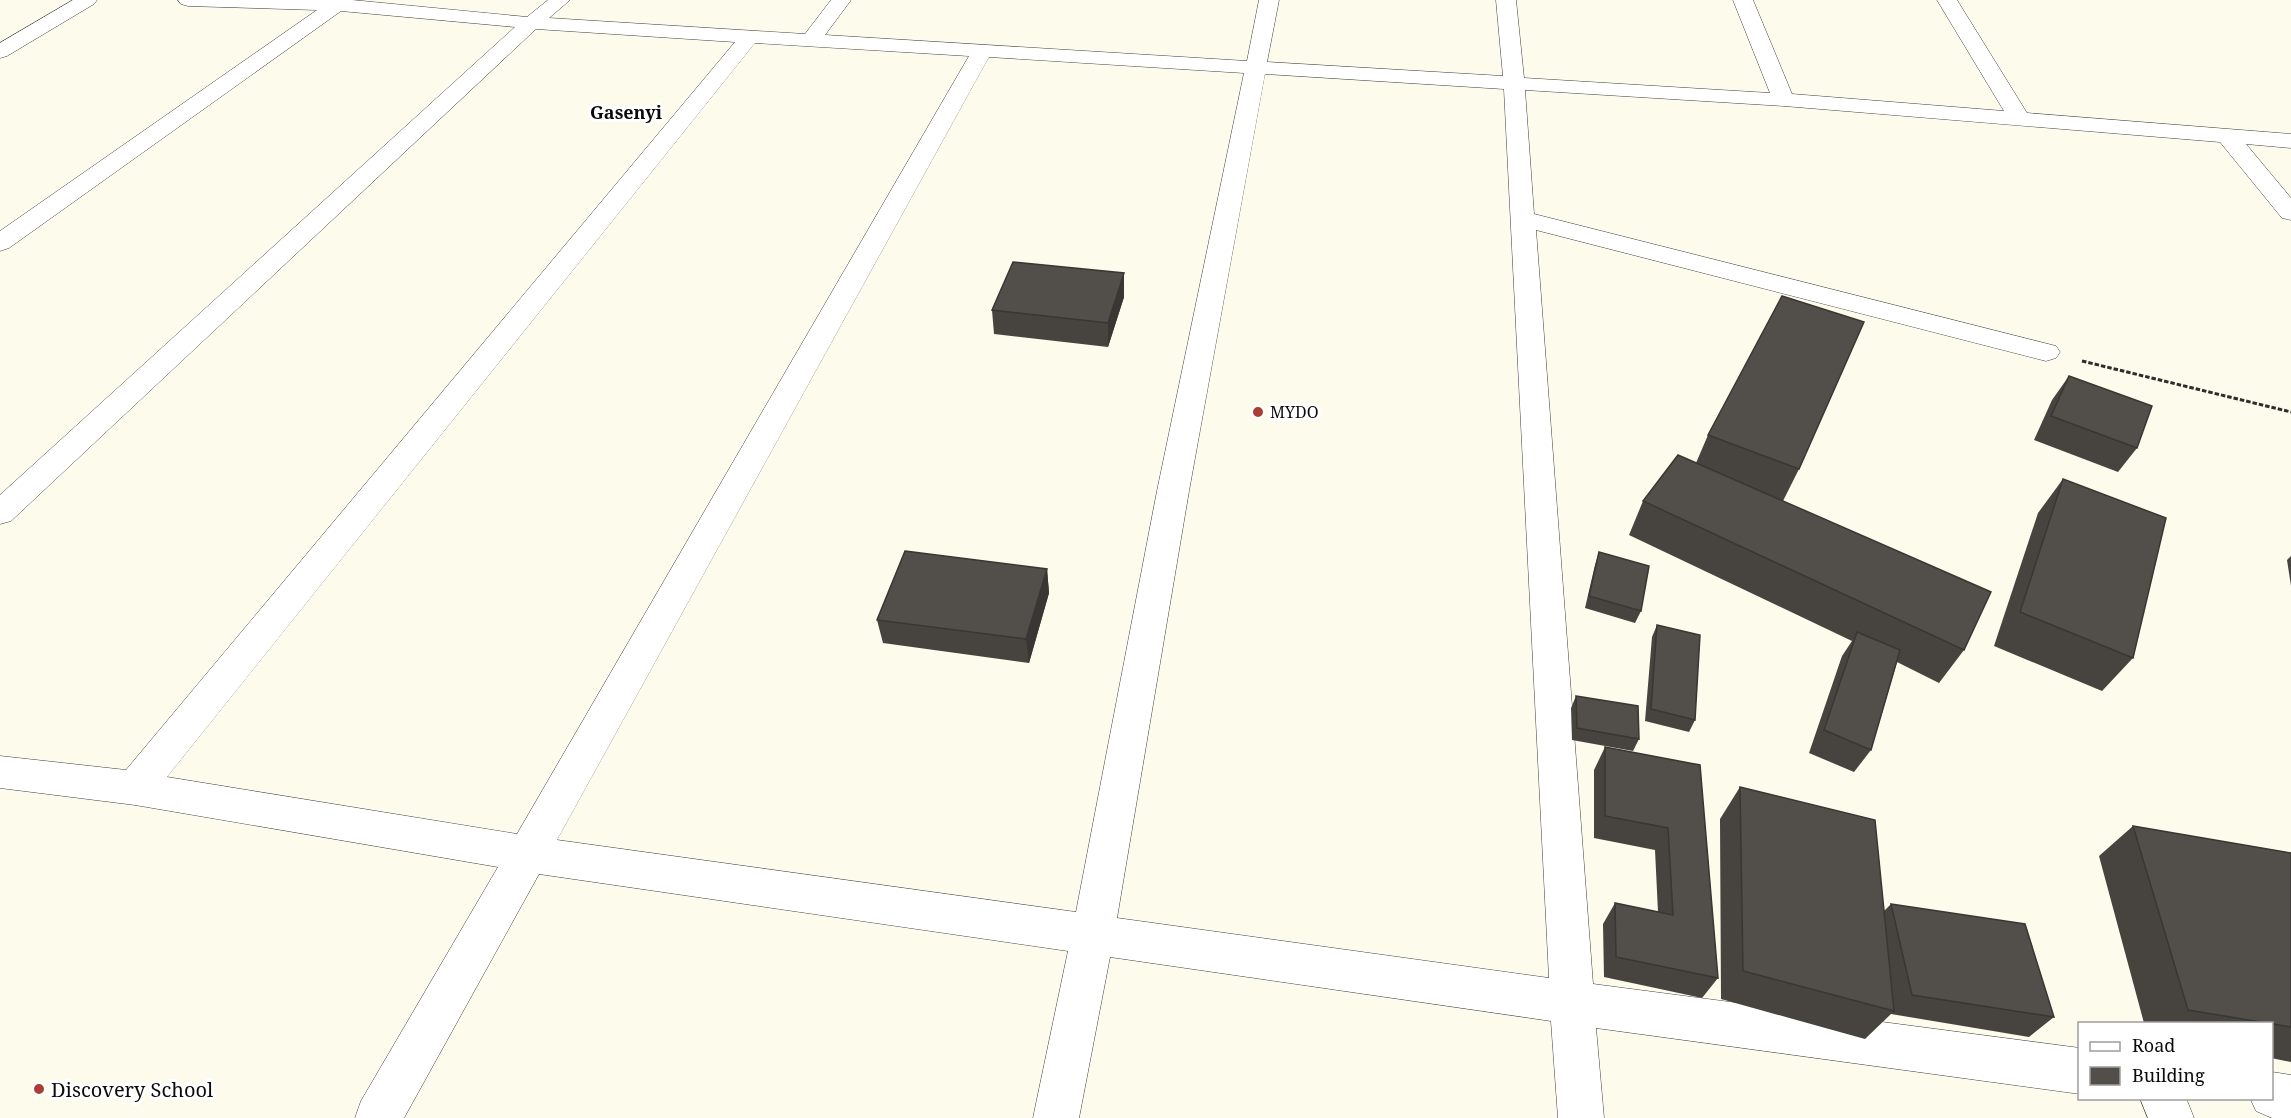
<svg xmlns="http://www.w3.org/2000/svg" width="2291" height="1118" font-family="'Noto Serif',serif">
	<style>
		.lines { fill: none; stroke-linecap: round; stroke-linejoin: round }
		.minor-casing { stroke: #3e3e3e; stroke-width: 1 }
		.path { stroke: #2d2d2d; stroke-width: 3; stroke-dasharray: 4.5 2; stroke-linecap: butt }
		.minor { fill: #fff; fill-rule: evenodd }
		.wall { fill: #47433f }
		.shaded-wall { fill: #393733 }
		.building { fill: #524e49; stroke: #393733; stroke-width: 1.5 }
		.poi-dot { fill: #aa3d35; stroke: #fff; stroke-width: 2 }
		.labels { text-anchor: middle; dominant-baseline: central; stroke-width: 6; stroke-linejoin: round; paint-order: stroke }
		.poi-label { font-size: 16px; fill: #0b0b0b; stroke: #fff; text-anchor: start }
		.far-district-label { font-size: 18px; font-weight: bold; fill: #0b0b0b; stroke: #fff }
		.near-poi-label { font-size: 20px; fill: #0b0b0b; stroke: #fff; text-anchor: start }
	</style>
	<rect width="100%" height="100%" fill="#fdfbec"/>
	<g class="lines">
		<g class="minor-casing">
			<path id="minor" d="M73 0H97L94 4 7 56 0 58V43Z
				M178 0H352L527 17 548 0H570L549 18 805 34 831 0H851L825 35 1247 61 1259 0H1279L1267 62 1503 76 1496 0H1516L1524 78 1770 93 1733 0H1753L1792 94 2004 111 1937 0H1957L2027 113 2291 134V148L2246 144 2291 198V220L2282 218 2220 142 1784 106 1525 90 1534 214 2056 346 2060 352 2056 358 2046 361 1536 230 1593 984 2080 1048V1094L1596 1028 1604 1118H1558L1551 1021 1110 957 1079 1118H1033L1068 951 539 874 404 1118H355L361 1101 498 867 135 805 0 788V756L126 770 735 42 536 29 11 521 0 524V495L515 27 341 11 9 248 0 251V231L317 10 188 6 181 4ZM755 43 969 56 517 834 167 777ZM989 57 1244 73 1157 491 1076 912 557 840ZM1265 74 1504 89 1549 978 1117 918 1189 491Z
				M2272 1072 2291 1075V1118H2272L2256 1111 2250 1098H2272Z
				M2140 1098H2186L2194 1118H2148Z"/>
		</g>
		<path class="path" d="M2082 361 2291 412"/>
		<use href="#minor" class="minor"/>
	</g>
	<path class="wall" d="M1124 297 1108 347 994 334 992 310Z
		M2069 376 2137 448 2118 472 2034 440 2052 400Z
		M1708 435 1799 469 1783 501 1964 650 1939 683 1897 662 1871 750 1854 772 1809 753 1842 656 1852 641 1629 535 1643 501 1696 463Z
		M2063 479 2133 658 2102 691 1994 646 2038 513Z
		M1599 552 1641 611 1635 623 1585 608 1595 565Z
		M2291 556V586L2287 560Z
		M1047 569 1049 593 1029 663 883 643 877 620Z
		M1657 625 1695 720 1689 732 1645 721 1652 637Z
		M1576 696 1639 739 1633 751 1572 740 1571 708Z
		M1605 747 1700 765 1718 978 1702 998 1604 977 1603 924 1615 903 1658 912 1655 850 1594 838V770Z
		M1740 787 1884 911 1891 904 2054 1017 2029 1037 1891 1014 1865 1039 1721 999 1720 819Z
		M2133 826 2291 853V1062L2271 1058V1023H2144L2099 856Z"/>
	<path class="shaded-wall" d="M1124 273V297L1108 347V323Z
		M1047 569 1049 593 1029 663 1026 639Z"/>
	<path class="building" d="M1013 262 1124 273 1108 323 992 310Z
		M1782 296 1864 322 1799 469 1708 435Z
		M2069 376 2152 406 2137 448 2051 416Z
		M1678 455 1991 592 1964 650 1643 501Z
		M2063 479 2166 518 2133 658 2020 612Z
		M905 551 1047 569 1026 639 877 620Z
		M1599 552 1649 566 1641 611 1589 596Z
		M1657 625 1700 635 1695 720 1651 709Z
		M1857 632 1900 650 1871 750 1824 730Z
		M1576 696 1638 706 1639 739 1577 728Z
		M1605 747 1700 765 1718 978 1616 957 1615 903 1673 915 1668 828 1605 816Z
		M1740 787 1875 820 1894 1011 1743 971Z
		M2133 826 2291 853V1027L2188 1010Z
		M1891 904 2025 924 2054 1017 1912 995Z"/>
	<g class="poi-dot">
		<circle cx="1258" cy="412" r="6"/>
		<circle cx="39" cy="1089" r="6"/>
	</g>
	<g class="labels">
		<g class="poi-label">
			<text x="1270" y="412">MYDO</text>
		</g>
		<g class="far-district-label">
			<text x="626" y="112">Gasenyi</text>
		</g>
		<g class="near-poi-label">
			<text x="51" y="1089">Discovery School</text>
		</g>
	</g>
	<rect x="2078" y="1022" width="195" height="78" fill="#ffffff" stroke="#9d9d9d" stroke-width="1.5"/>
	<rect x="2090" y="1042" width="30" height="9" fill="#ffffff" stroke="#9d9d9d" stroke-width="1.5"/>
	<text x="2132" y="1052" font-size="18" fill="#0b0b0b">Road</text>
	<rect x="2090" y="1067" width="30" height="18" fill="#524e49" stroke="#9d9d9d" stroke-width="1.5"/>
	<text x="2132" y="1082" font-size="18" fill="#0b0b0b">Building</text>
</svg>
